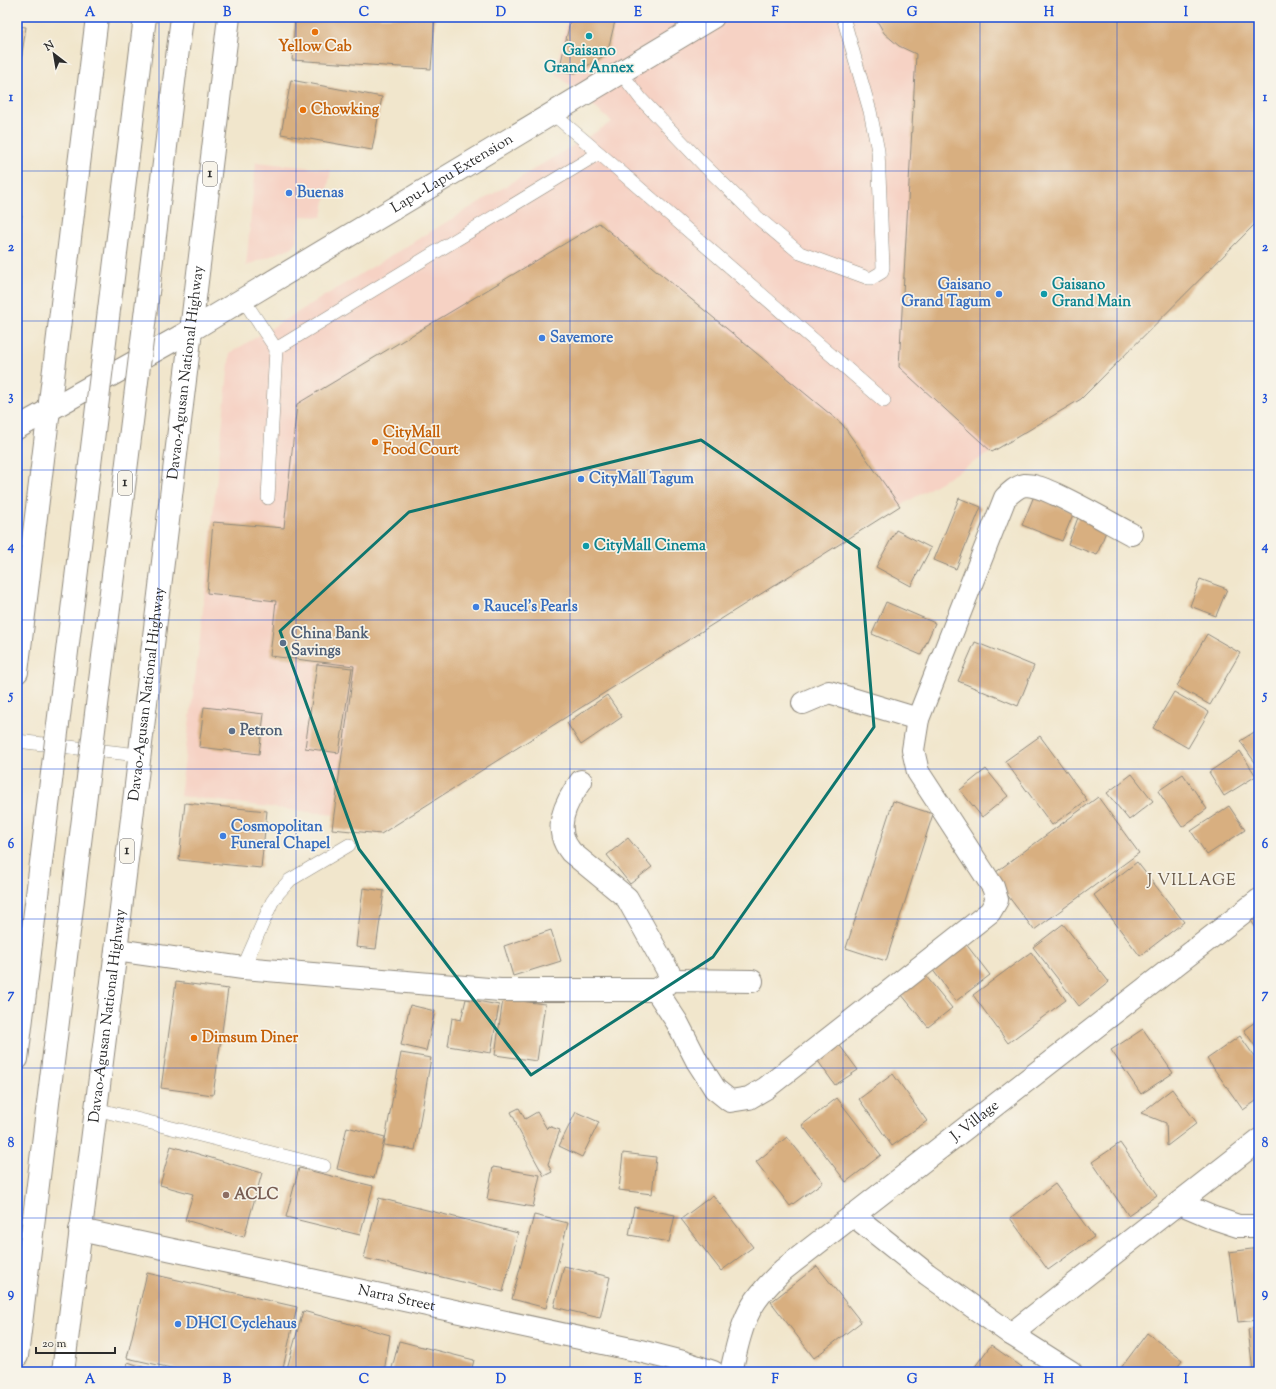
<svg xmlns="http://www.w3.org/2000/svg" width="1276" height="1389" font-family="'Sorts Mill Goudy',serif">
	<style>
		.built { fill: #f6d2c4 }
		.building { fill: #d8af80 }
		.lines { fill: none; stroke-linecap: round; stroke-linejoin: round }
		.lane-casing { stroke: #8e887c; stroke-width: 14 }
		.street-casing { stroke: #8e887c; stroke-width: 24 }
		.secondary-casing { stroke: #8e887c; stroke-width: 24 }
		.highway-casing { stroke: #8e887c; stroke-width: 24 }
		.lane { stroke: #fff; stroke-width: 13 }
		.street { stroke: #fff; stroke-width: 22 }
		.secondary { stroke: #fff; stroke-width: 22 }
		.highway { stroke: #fff; stroke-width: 22 }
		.highway-bridge-casing { stroke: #8e887c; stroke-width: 24; stroke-linecap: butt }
		.highway-bridge { stroke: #fff; stroke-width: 22 }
		.marked { fill: none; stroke: #0f766e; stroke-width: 3; stroke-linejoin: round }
		.grid { fill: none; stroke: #1d4ed8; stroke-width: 1; stroke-opacity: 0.55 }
		.food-dot { fill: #e8710a; stroke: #f7f3e8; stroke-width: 1.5 }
		.culture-dot { fill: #0f9aa8; stroke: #f7f3e8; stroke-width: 1.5 }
		.shop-dot { fill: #3f7fe0; stroke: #f7f3e8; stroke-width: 1.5 }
		.service-dot { fill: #5c6f8a; stroke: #f7f3e8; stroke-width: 1.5 }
		.education-dot { fill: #8d6e63; stroke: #f7f3e8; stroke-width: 1.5 }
		.labels { text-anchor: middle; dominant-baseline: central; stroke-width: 3.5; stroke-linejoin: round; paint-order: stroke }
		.shield { fill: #f7f3e8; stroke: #686764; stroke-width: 1 }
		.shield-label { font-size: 14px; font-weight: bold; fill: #2b2b2b }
		.food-label { font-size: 15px; font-weight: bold; fill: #c56008; stroke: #f7f3e8; text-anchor: start }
		.culture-label { font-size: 15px; font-weight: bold; fill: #0d838f; stroke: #f7f3e8; text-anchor: start }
		.street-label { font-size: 15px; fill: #2b2b2b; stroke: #f7f3e8 }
		.shop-label { font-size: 15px; font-weight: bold; fill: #366cbe; stroke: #f7f3e8; text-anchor: start }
		.service-label { font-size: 15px; font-weight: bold; fill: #4e5e75; stroke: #f7f3e8; text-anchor: start }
		.education-label { font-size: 15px; font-weight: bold; fill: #785e54; stroke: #f7f3e8; text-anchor: start }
		.neighbourhood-label { font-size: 16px; letter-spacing: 1px; fill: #685949; stroke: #f7f3e8 }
		.neatline { fill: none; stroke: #1d4ed8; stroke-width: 1.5 }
		.grid-label { font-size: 13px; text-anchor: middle; font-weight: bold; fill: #1d4ed8 }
	</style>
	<rect width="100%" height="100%" fill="#f7f3e8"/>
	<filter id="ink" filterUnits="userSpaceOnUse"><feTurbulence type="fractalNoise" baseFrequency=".025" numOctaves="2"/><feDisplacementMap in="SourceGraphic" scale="8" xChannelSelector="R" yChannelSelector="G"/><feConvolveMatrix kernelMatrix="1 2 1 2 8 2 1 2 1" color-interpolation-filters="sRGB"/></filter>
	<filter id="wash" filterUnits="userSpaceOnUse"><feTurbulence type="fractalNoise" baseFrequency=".012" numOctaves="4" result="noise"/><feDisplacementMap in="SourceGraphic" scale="16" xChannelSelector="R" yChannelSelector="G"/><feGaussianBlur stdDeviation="0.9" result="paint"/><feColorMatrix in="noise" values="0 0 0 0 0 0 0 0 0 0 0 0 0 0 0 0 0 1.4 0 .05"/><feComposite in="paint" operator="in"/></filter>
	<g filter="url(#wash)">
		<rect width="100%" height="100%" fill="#f1e6cc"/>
		<path class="built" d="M568 17H1259L1081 399 900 506 381 834 332 829 334 815 180 796 199 647 230 353 612 122 555 73Z
			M256 162 331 170 322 217 301 216 295 246 246 266Z"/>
		<g id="blocks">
			<path class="building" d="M295 17H435L431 69 292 60Z
				M571 17H616L607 54 575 73 559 71Z
				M875 17H1259V220L1081 399 992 452 899 367 916 54 899 46 884 33Z
				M17 26 26 27 18 80 17 79Z
				M291 80 382 97 372 150 281 134Z
				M17 214 22 215 18 237H17Z
				M599 223 842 424 900 506 381 834 332 829 354 666 270 656 276 601 207 593 213 522 284 528 297 404Z
				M1034 496 1074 512 1062 541 1022 525Z
				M959 498 981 507 956 569 934 560Z
				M1079 515 1108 526 1097 555 1068 544Z
				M896 530 931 548 911 586 876 567Z
				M1200 579 1227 589 1216 616 1190 606Z
				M886 602 935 623 921 655 872 634Z
				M1207 634 1240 653 1210 705 1177 686Z
				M975 642 1034 666 1018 706 958 681Z
				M317 664 352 668 339 753 305 748Z
				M1174 692 1209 712 1188 748 1153 728Z
				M607 695 622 717 581 745 567 723Z
				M204 707 264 714 259 754 199 747Z
				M1259 729V768L1240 741Z
				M1040 736 1087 800 1052 825 1005 761Z
				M1240 751 1256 776 1224 796 1209 772Z
				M986 769 1008 796 982 817 960 790Z
				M1132 774 1153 801 1129 820 1107 793Z
				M1183 774 1207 809 1182 827 1158 791Z
				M1098 797 1139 853 1034 930 992 875Z
				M893 801 933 814 886 961 846 948Z
				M185 803 267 811 261 868 179 860Z
				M1229 806 1245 830 1207 855 1191 831Z
				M628 838 652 867 630 884 607 855Z
				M1137 862 1184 922 1140 956 1094 895Z
				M363 888 384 891 376 949 356 947Z
				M1259 912V932L1249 918Z
				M1063 924 1109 982 1079 1006 1033 947Z
				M551 930 561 961 513 976 504 946Z
				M962 939 990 975 956 1001 929 965Z
				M1031 952 1066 1000 1008 1043 973 995Z
				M921 970 952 1008 928 1027 897 989Z
				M176 982 228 989 213 1095 161 1088Z
				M466 999 499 1005 491 1053 448 1046 452 1018 461 1020Z
				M503 999 545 1004 537 1061 495 1055Z
				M410 1005 435 1011 426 1051 401 1045Z
				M1259 1019V1052L1244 1030Z
				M1143 1029 1173 1073 1141 1094 1111 1050Z
				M1240 1036 1259 1063V1099L1243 1110 1207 1059Z
				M835 1039 858 1070 835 1085 813 1054Z
				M401 1053 431 1058 415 1150 384 1145Z
				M893 1074 927 1121 892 1146 859 1099Z
				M1172 1089 1197 1123 1167 1146 1166 1123 1141 1113Z
				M837 1098 881 1155 846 1182 802 1125Z
				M519 1108 525 1119 537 1112 547 1129 548 1126 560 1130 548 1164 552 1172 544 1176 516 1125 517 1124 511 1112Z
				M576 1112 599 1122 582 1157 559 1146Z
				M347 1127 385 1137 374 1178 337 1169Z
				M787 1137 823 1182 790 1206 756 1162Z
				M1120 1143 1157 1195 1128 1215 1092 1162Z
				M171 1146 262 1173 244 1237 185 1220 193 1194 160 1185Z
				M623 1153 656 1157 652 1194 619 1190Z
				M493 1167 540 1175 533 1207 487 1199Z
				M299 1168 373 1186 360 1235 286 1217Z
				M1055 1184 1094 1237 1048 1270 1010 1218Z
				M713 1195 753 1247 721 1271 681 1219Z
				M379 1198 518 1233 503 1292 364 1258Z
				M634 1207 675 1215 669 1242 629 1235Z
				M534 1215 568 1223 546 1308 512 1299Z
				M1259 1248V1320L1238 1322 1229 1252Z
				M564 1266 610 1277 600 1318 554 1307Z
				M817 1266 861 1322 814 1358 771 1302Z
				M147 1273 297 1307 282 1372H189L127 1358Z
				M303 1311 390 1335 384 1372H286Z
				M1259 1327V1372H1253L1248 1329Z
				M1147 1333 1182 1360 1173 1372H1118Z
				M399 1341 474 1360 471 1372H391Z
				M991 1345 1022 1367 1018 1372H971Z
				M128 1362 157 1372H125Z"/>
		</g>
	</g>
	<g filter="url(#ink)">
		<use href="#blocks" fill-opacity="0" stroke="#8e887c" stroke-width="1"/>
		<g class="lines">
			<g class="lane-casing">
				<path id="lane" d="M621 73 641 99 702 163 757 217 800 253 868 278H872L882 272 883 267 878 151 870 111 843 17
					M599 153 884 401
					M243 299 276 349 599 153 553 114
					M268 498 276 349
					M17 741 138 755
					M243 968 272 902 279 892 290 880 349 845
					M96 1109 324 1166"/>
			</g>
			<g class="street-casing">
				<g id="street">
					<path d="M803 703 829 692 918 719"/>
					<path d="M581 781C565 803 552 829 571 852L627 898 673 980"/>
					<path d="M116 950 243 968 500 990H656"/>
					<path d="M752 981 673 980 656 990 677 1022 697 1061 715 1089 730 1101 749 1098 766 1088 990 912 997 900 993 887 918 772 913 750 918 719 1005 498C1010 493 1017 486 1025 485 1036 485 1046 490 1055 494 1081 506 1105 520 1131 534"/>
					<path d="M1179 1203 1214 1218 1238 1226H1259"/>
					<path d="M853 1215 927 1274 1011 1334 1071 1372"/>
					<path id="s1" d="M80 1230 640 1351 683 1362 713 1372"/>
					<path d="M1011 1334 1259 1140"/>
				</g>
			</g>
			<g class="secondary-casing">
				<g id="secondary">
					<path id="s2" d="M17 428 190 331 713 17"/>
					<path id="s3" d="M731 1372C736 1351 740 1329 750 1310 758 1295 771 1282 783 1270L1259 900"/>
				</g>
			</g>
			<g class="highway-casing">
				<g id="highway">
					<path d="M17 672 97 17"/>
					<path d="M17 1059 31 944"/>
					<path d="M17 1356 67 948"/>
					<path id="s4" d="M63 1372 116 950 229 17"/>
				</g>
			</g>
			<use href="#lane" class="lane"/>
			<use href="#street" class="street"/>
			<use href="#secondary" class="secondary"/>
			<use href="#highway" class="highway"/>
			<g class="highway-bridge-casing">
				<path id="highway-bridge" d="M31 944 145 17
					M67 948 182 17"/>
			</g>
			<use href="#highway-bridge" class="highway-bridge"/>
		</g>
	</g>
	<path class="marked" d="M701 440 859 549 874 727 713 957 531 1075 359 849 280 631 409 512Z"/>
	<path class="grid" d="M159 17V1372M296 17V1372M433 17V1372M570 17V1372M706 17V1372M843 17V1372M980 17V1372M1117 17V1372M17 171H1259M17 321H1259M17 470H1259M17 620H1259M17 769H1259M17 919H1259M17 1068H1259M17 1218H1259"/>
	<g class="food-dot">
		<circle cx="315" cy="32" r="4"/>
		<circle cx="303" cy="110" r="4"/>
		<circle cx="375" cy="442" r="4"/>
		<circle cx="194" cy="1038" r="4"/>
	</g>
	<g class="culture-dot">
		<circle cx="589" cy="36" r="4"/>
		<circle cx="1044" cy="294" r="4"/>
		<circle cx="586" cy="546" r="4"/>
	</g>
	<g class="shop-dot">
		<circle cx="289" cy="193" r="4"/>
		<circle cx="999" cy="294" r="4"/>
		<circle cx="542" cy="338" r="4"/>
		<circle cx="581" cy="479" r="4"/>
		<circle cx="476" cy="607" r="4"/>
		<circle cx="223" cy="836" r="4"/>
		<circle cx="178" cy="1324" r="4"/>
	</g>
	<g class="service-dot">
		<circle cx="283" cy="643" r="4"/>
		<circle cx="232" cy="731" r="4"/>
	</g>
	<circle class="education-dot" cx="226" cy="1195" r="4"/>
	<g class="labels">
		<g class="shield">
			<rect x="203" y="162" width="14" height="24" rx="3"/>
			<rect x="118" y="471" width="14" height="24" rx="3"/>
			<rect x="120" y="839" width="14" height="24" rx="3"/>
		</g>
		<g class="shield-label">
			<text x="210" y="174">1</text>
			<text x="125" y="483">1</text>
			<text x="127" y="851">1</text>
		</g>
		<g class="food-label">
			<text x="315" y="47" text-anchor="middle">Yellow Cab</text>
			<text x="311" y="110">Chowking</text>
			<text x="383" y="433">CityMall<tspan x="383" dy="17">Food Court</tspan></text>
			<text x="202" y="1038">Dimsum Diner</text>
		</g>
		<g class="culture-label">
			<text x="589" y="51" text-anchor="middle">Gaisano<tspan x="589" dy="17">Grand Annex</tspan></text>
			<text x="1052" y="285">Gaisano<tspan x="1052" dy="17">Grand Main</tspan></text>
			<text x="594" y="546">CityMall Cinema</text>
		</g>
		<g class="street-label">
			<text stroke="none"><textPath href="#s2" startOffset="504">Lapu-Lapu Extension</textPath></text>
			<text stroke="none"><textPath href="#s4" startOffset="1007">Davao-Agusan National Highway</textPath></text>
			<text stroke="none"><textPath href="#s4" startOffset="683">Davao-Agusan National Highway</textPath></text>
			<text stroke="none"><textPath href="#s4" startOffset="359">Davao-Agusan National Highway</textPath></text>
			<text stroke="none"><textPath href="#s3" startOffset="360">J. Village</textPath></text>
			<text stroke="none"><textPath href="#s1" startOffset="324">Narra Street</textPath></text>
		</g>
		<g class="shop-label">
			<text x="297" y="193">Buenas</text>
			<text x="991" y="285" text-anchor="end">Gaisano<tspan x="991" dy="17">Grand Tagum</tspan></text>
			<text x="550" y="338">Savemore</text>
			<text x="589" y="479">CityMall Tagum</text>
			<text x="484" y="607">Raucel's Pearls</text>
			<text x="231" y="827">Cosmopolitan<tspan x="231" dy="17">Funeral Chapel</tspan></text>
			<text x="186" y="1324">DHCI Cyclehaus</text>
		</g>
		<g class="service-label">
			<text x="291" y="634">China Bank<tspan x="291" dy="17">Savings</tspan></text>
			<text x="240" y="731">Petron</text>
		</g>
		<g class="education-label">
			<text x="234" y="1195">ACLC</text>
		</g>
		<g class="neighbourhood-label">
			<text x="1192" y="881">J VILLAGE</text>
		</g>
	</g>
	<rect width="1276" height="1389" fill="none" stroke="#f7f3e8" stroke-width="44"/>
	<g transform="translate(54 54) rotate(329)" stroke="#f7f3e8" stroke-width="3" paint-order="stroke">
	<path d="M0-3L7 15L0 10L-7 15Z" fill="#2b2b2b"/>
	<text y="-6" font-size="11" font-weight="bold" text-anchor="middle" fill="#2b2b2b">N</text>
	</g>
	<path d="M36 1347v6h79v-6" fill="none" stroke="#2b2b2b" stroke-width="2"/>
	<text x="42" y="1347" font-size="12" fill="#2b2b2b" stroke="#f7f3e8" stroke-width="3" paint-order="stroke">20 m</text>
	<rect x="22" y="22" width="1232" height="1345" class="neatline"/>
	<g class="grid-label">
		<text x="90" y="16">A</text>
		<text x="227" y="16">B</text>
		<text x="364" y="16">C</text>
		<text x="501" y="16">D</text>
		<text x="638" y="16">E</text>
		<text x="775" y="16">F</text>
		<text x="912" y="16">G</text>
		<text x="1049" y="16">H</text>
		<text x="1186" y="16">I</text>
		<text x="11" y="101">1</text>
		<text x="1265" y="101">1</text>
		<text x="11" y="251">2</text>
		<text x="1265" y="251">2</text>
		<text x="11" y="400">3</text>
		<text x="1265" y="400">3</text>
		<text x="11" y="550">4</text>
		<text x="1265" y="550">4</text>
		<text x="11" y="699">5</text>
		<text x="1265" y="699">5</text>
		<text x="11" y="848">6</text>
		<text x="1265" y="848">6</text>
		<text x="11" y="998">7</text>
		<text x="1265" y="998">7</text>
		<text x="11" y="1147">8</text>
		<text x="1265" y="1147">8</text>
		<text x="11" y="1297">9</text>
		<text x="1265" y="1297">9</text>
		<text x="90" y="1383">A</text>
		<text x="227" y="1383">B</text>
		<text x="364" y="1383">C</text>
		<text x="501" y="1383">D</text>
		<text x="638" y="1383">E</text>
		<text x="775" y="1383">F</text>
		<text x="912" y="1383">G</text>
		<text x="1049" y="1383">H</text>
		<text x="1186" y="1383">I</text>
	</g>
</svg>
